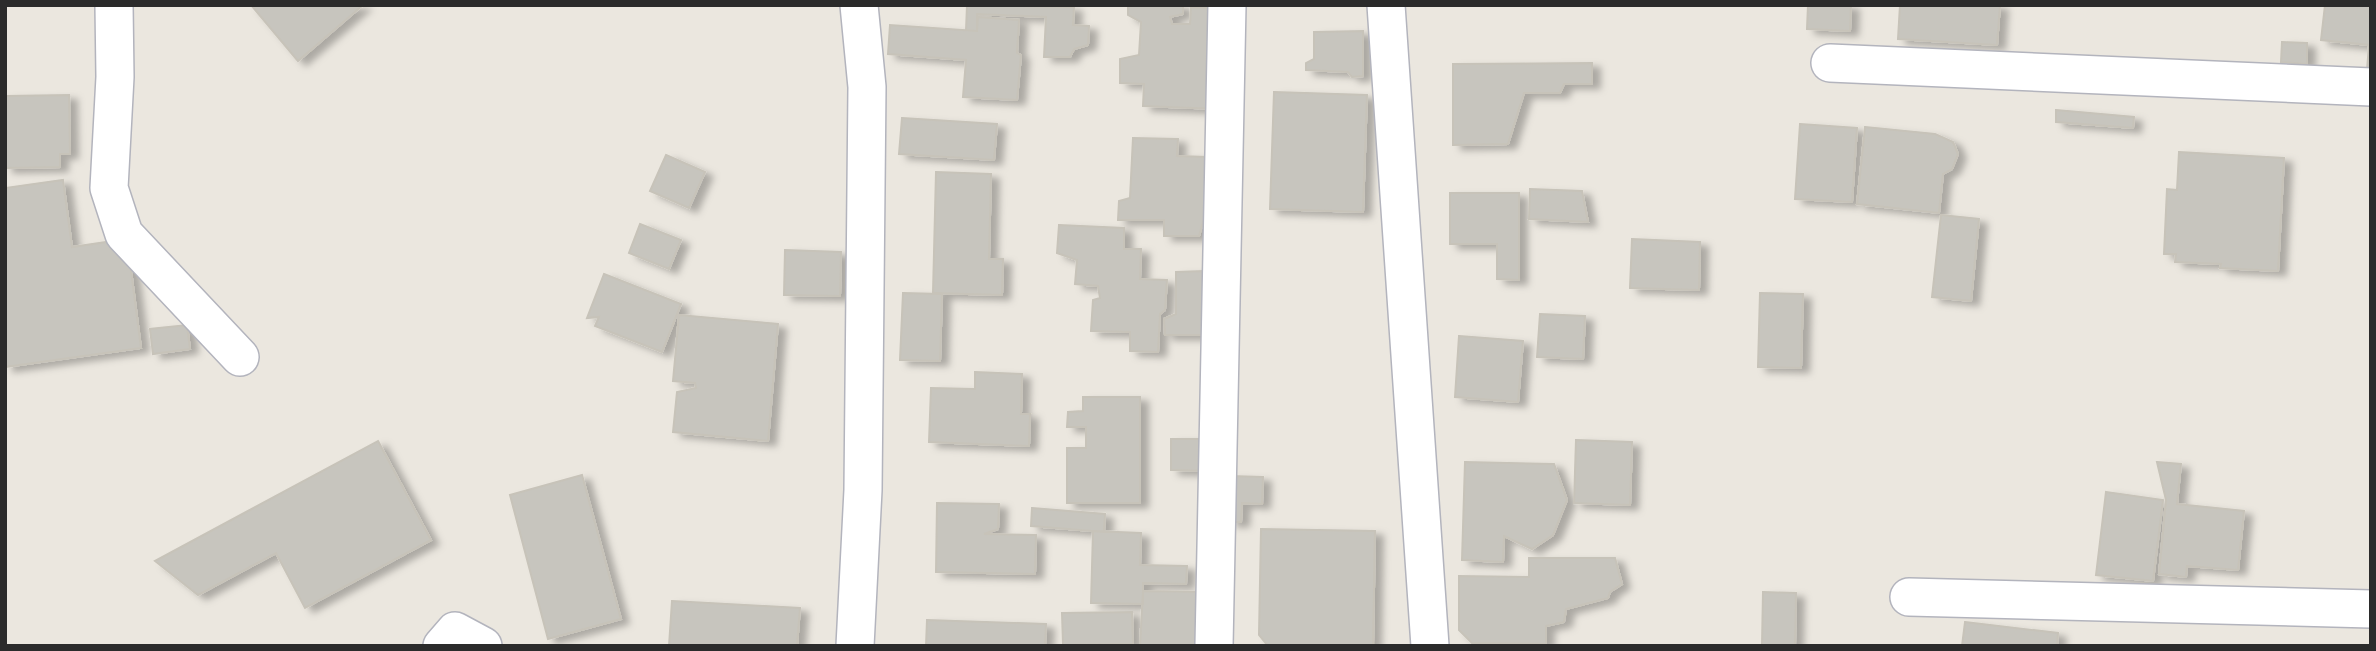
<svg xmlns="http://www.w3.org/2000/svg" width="2376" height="651" font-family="'Roboto Condensed',sans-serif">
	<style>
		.building { fill: #c7c5be; stroke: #c7c3b9; stroke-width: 2; filter: url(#shadow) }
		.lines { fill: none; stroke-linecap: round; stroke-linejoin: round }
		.street-casing { stroke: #b3b4bd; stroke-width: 40 }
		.street { stroke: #fff; stroke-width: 37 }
	</style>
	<defs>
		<filter id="shadow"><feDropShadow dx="8" dy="4.5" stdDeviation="3.5" flood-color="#0004"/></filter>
	</defs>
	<rect width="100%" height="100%" fill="#ebe7df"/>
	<path class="building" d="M251 5H363L298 61Z
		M967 5 1074 7 1073 25 1089 26 1088 45 1074 49 1070 57H1044L1046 17 977 14V31H966Z
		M1128 5H1183V14L1170 17 1172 24H1190L1191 7 1222 8 1218 109 1143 106 1144 84 1120 83V59L1139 55 1141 22 1128 15Z
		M1808 5H1851L1850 31 1807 29Z
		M1900 5H2000L1997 45 1898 39Z
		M2325 5H2371V70H2367L2369 45 2321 40Z
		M978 17 1019 20 1017 53 1021 55 1017 100 963 97 966 60 888 54 890 25 977 31Z
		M1363 31V76L1352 77 1348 72 1306 70V63L1314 59V32Z
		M2282 42 2307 43V64L2281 62Z
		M1592 63V84H1564L1560 93H1524L1508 144 1453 145V64Z
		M1274 92 1367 95 1363 212 1270 209Z
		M69 95 70 154H60V167L5 168V96Z
		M2056 110 2134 117 2133 128 2056 122Z
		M902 118 997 124 994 160 899 154Z
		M1800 124 1857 128 1852 202 1795 199Z
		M1865 127 1935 134 1953 142 1958 154 1952 169 1943 174 1939 213 1857 204Z
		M1133 138 1178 139 1177 156 1208 157 1206 212 1199 236H1164V220H1118L1119 201 1130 198Z
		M2179 152 2284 158 2278 271 2220 268 2221 264 2175 262 2176 254H2164L2167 189 2177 190Z
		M666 155 705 172 689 208 650 191Z
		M936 172 991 174 989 259H1003L1002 295 933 293Z
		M63 180 72 247 127 239 141 348 5 367V188Z
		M1530 189 1582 191 1588 222 1529 219Z
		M1450 193H1519V280L1497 279V244H1450Z
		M1941 215 1979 219 1971 301 1932 297Z
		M640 224 681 240 669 269 629 253Z
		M1059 225 1124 228V249H1141L1140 279 1167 280 1165 310 1160 314 1158 352 1130 351V332L1091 331 1093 300 1100 298 1098 286 1075 284 1077 260 1057 253Z
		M1632 239 1700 242 1699 290 1630 288Z
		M785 250 841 252 840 296 784 295Z
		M1204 271 1210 335H1165L1164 319 1176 314V272Z
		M604 274 681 304 662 352 595 326 599 317 587 318Z
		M903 293 942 294 940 361 900 360Z
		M1760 293 1803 294 1801 368 1758 367Z
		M1540 314 1585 316 1583 359 1537 357Z
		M679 315 778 324 768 441 673 432 677 392 696 388 695 383 673 381Z
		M187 325 190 349 153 354 150 329Z
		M1459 336 1523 341 1518 402 1455 397Z
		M975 372 1022 374 1021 414H1030L1029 446 929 442 931 388 975 389Z
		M1083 397H1140V503H1067V448H1086V427H1067L1068 412 1083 411Z
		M1171 439H1211V471L1171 470Z
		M1576 440 1632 442 1630 505 1574 503Z
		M378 441 431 540 305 608 276 553 198 595 155 561Z
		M1465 462 1554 464 1567 500 1553 535 1532 549 1504 536 1503 562 1462 560Z
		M2157 462 2181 464 2177 504 2244 511 2238 570 2187 566 2186 577 2159 574 2166 500Z
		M582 475 621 619 548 639 510 495Z
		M1230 476 1263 477 1262 504 1242 503 1241 522H1229Z
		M2106 492 2163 500 2153 581 2096 575Z
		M937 503 999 504 998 529 984 534 1036 535 1035 574 936 572Z
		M1032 508 1105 514 1104 532 1031 526Z
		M1261 529 1375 531 1373 646H1268L1259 635Z
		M1093 531 1141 533 1140 565 1187 566 1186 584 1143 583V604L1091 603Z
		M1529 558H1615L1622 584 1610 592 1608 598 1566 609 1564 622 1546 626V644L1472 643 1459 630V576L1529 577Z
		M1143 591 1210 592 1199 646H1140Z
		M1763 592 1796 593 1795 646H1762Z
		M672 601 800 608 797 646H669Z
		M1132 612 1133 644 1063 645 1062 613Z
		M927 620 1046 624 1045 646H926Z
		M1965 622 2058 633 2057 646H1962Z"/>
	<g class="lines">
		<g class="street-casing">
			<path id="street" d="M114 5 115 77 109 188 124 234 240 357
				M1386 5 1430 646
				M1830 63 2371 87
				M1909 597 2371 609
				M442 646 455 631 483 646
				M855 646 863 490 867 87 859 5
				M1214 646 1227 5"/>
		</g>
		<use href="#street" class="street"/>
	</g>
	<rect width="2376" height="651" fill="none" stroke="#2b2b2b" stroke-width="14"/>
</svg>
